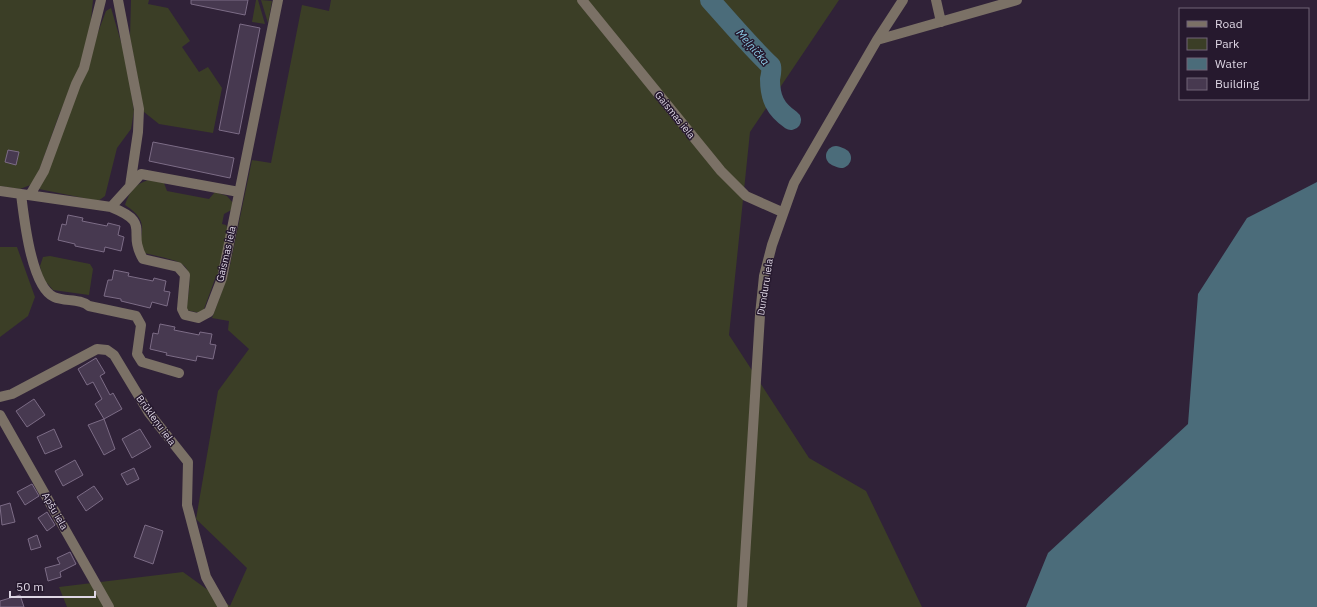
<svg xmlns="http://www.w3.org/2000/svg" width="1317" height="607" font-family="'IBM Plex Sans',sans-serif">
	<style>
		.green { fill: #3b3e26 }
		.water { fill: #4b6c7a }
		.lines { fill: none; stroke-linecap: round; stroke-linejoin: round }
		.river { stroke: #4b6c7a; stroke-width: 20 }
		.building { fill: #473950; stroke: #7c6c86 }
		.minor { stroke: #7b7166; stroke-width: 10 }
		.labels { text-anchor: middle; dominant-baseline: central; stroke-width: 3; stroke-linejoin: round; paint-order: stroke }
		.street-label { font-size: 10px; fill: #ded6e4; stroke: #26192e }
		.water-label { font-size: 11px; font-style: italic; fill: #8ccce6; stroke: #26192e }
	</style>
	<rect width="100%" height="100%" fill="#302238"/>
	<path class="green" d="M0 0H93L90 30 79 69 59 115 40 168 33 184 20 189 0 186Z
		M131 0H149L148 4 168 8 190 41 182 47 199 72 208 67 222 88 213 133 159 124 144 112 130 37Z
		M256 0H258L265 24 252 22Z
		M261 0 272 1 268 23Z
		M331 0H839L750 132 729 335 809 458 866 491 922 607H67L59 587 183 572 230 606 247 568 196 519 218 391 249 349 228 330 229 321 212 318 228 275 252 160 271 163 302 5 329 11Z
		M111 8 126 59 134 111 131 129 117 148 105 196 98 201 39 189 106 11Z
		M148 180 164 183 167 191 209 199 215 192 227 196 233 203V209L224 214 222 224 226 225 228 229 218 278 215 279 204 309 200 313 186 310C194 261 191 264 144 253 133 236 156 225 125 205 130 191 134 185 148 180Z
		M0 247H17L35 297 28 316 0 337Z
		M50 256 90 264 93 269 89 295 53 290 47 283 44 284 40 266 43 257Z"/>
	<path class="water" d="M1317 182V607H1026L1048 553 1188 424 1198 294 1247 218Z"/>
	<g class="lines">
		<path class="river" d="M710 0C730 22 749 45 771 66 772 71 771 74 770 79 770 98 775 109 791 120
			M836 156 841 158"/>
	</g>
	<path class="building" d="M191 0H248L245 15 191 4Z
		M240 24 260 28 239 134 219 130Z
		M153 142 234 158 230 178 149 161Z
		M8 150 19 152 16 165 5 162Z
		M68 215 83 218 82 221 107 226 108 223 120 226 118 235 124 237 121 251 105 247 104 252 75 246V244L58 240 62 224 66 225Z
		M114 270 129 273 128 276 153 281 154 278 166 281 164 291 170 292 167 306 152 302 150 308 121 301V299L104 296 108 280H112Z
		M160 324 175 327 174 330 199 335 200 332 212 334 210 344 216 345 213 359 197 356 196 361 166 355 167 353 150 349 153 333 158 334Z
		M96 358 105 373 100 376 110 395 113 393 122 409 104 419 115 449 104 455 88 425 104 419 95 404 102 399 93 382 87 385 78 369Z
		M34 399 45 415 27 427 16 411Z
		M54 429 62 447 45 454 37 437Z
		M140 429 151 447 132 458 122 439Z
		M75 460 83 475 63 486 55 471Z
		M134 468 139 479 127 485 121 474Z
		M32 484 39 496 25 505 17 492Z
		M94 486 103 499 86 511 77 497Z
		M10 503 15 522 2 525 0 506Z
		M47 512 55 525 47 531 38 518Z
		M145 525 163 531 153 564 134 557Z
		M37 535 41 547 31 550 28 539Z
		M70 552 76 564 60 572 61 577 48 581 45 568 60 564 57 558Z
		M20 595 24 607H0V601Z"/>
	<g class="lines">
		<path class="minor" d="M118 0 139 109 138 132 130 186
			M582 0 721 171 746 196 782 212
			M936 0 941 22
			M877 40 1017 0
			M0 191 111 207C153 224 126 230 143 259L178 267 185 275 182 309 185 315 198 318 209 312 222 278 278 0
			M21 194C24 217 31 287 54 297 65 302 80 298 89 306L136 316 141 325 137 354 142 362 179 373
			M30 195 44 171 76 84 84 68 101 0
			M111 207 141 174 239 192
			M0 397 12 394 97 349 107 350 114 355 149 413 188 462 187 505 206 577 223 607
			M0 415 109 607
			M742 607 760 315 764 276 772 245 794 183 877 40 903 0"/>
	</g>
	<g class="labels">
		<g class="street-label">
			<text transform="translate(675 115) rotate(51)">Gaismas iela</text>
			<text transform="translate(226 254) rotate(-77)">Gaismas iela</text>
			<text transform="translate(765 287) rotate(-81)">Dunduru iela</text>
			<text transform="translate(156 420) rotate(54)">Brūkleņu iela</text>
			<text transform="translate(55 511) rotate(60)">Apšu iela</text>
		</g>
		<g class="water-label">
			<text transform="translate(753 47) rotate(49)">Meļņička</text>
		</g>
	</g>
	<rect x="1179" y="8" width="130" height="92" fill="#26192e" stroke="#706577"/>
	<rect x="1187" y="21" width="20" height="6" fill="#7b7166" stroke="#706577"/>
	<text x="1215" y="28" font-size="12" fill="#ded6e4">Road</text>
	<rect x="1187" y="38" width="20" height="12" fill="#3b3e26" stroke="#706577"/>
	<text x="1215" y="48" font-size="12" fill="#ded6e4">Park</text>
	<rect x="1187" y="58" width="20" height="12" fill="#4b6c7a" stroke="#706577"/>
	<text x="1215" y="68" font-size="12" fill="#ded6e4">Water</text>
	<rect x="1187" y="78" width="20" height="12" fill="#473950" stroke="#706577"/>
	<text x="1215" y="88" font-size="12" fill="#ded6e4">Building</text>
	<path d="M10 591v6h85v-6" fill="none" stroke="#ded6e4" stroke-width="2"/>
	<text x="16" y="591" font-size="12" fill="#ded6e4" stroke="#26192e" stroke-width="3" paint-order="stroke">50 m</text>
</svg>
